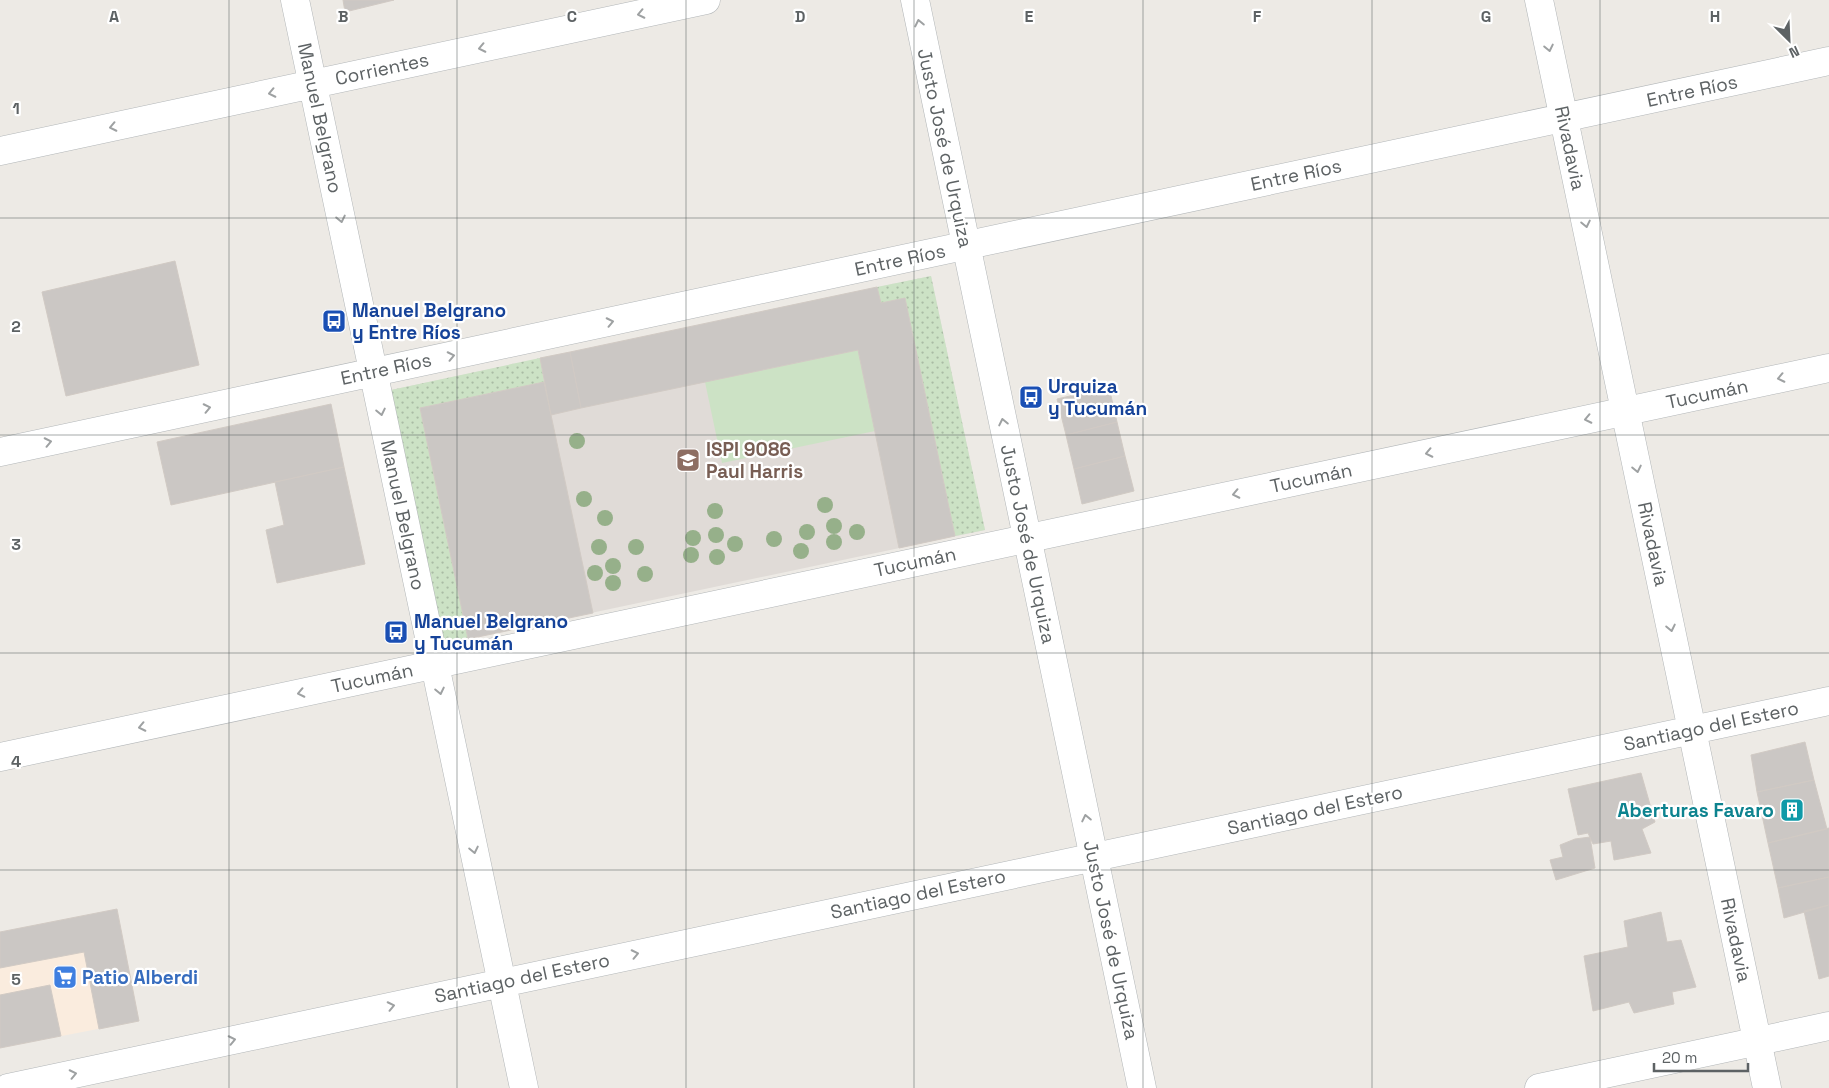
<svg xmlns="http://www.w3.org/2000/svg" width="1829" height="1088" font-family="'Space Grotesk',sans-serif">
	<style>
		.commercial { fill: #faecde }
		.education { fill: #e0dbd7 }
		.grass { fill: url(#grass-dots) }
		.park { fill: #cce2c5 }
		.building { fill: #cbc7c4; stroke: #d1cac4 }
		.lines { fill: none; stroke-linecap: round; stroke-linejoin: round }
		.street-casing { stroke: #b2b6b8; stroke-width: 29 }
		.secondary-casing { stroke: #b2b6b8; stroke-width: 29 }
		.street { stroke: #fff; stroke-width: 28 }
		.secondary { stroke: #fff; stroke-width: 28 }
		.tree { fill: #96b08a }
		.oneway { stroke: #9ea1a2 }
		.grid { fill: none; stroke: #5d6264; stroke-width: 1; stroke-opacity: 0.55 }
		.labels { text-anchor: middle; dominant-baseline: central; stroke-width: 4.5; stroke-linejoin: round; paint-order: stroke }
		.street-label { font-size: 19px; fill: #5d6264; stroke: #fff }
		.transit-label { font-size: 19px; font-weight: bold; fill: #164399; stroke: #fff; text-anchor: start }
		.education-label { font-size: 19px; font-weight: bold; fill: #785e54; stroke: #fff; text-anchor: start }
		.culture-label { font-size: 19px; font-weight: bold; fill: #0d838f; stroke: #fff; text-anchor: end }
		.shop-label { font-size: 19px; font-weight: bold; fill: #366cbe; stroke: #fff; text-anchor: start }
		.grid-label { font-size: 16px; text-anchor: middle; font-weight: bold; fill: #5d6264; stroke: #fff; stroke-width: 4.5; stroke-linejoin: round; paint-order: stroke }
	</style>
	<defs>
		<pattern id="grass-dots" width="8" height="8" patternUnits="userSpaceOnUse" patternTransform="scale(1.25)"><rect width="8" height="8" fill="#cce2c5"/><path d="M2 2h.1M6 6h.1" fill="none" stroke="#a9bba4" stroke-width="1.8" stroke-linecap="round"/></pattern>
	</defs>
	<rect width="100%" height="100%" fill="#edeae5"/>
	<path class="commercial" d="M117 909 139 1021 0 1048V932Z"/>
	<path class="education" d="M931 276 985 530 444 644 391 390Z"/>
	<path class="grass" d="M931 276 985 530 955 536 905 298 881 303 877 287Z
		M540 358 544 382 420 408 468 639 444 644 391 390Z"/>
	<path class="park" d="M858 350 875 431 722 463 705 382Z"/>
	<path class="building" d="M343 0H394L345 12Z
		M175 261 199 365 66 396 42 292Z
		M877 287 881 303 905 298 955 536 899 548 858 350 581 408 570 352Z
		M570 352 581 408 551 415 540 358Z
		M544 382 593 613 468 639 420 408Z
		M1109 387 1117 422 1066 435 1057 399Z
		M331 404 344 467 171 505 157 442Z
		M1117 422 1125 456 1074 469 1066 435Z
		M1125 456 1134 491 1082 504 1074 469Z
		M344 467 365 564 277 583 266 530 284 525 275 482Z
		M1805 742 1814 780 1757 792 1751 755Z
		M1641 773 1655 822 1642 829 1651 853 1614 860 1611 841 1593 844 1588 833 1578 835 1568 789Z
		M1814 780 1827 829 1768 843 1757 792Z
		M1829 828V877L1778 888 1768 843Z
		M1590 837 1595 868 1556 880 1550 860 1563 857 1560 845 1575 839Z
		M1829 877V905L1784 918 1778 888Z
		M1829 905V976L1819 979 1804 911Z
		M117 909 139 1021 99 1029 84 952 0 968V932Z
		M1661 912 1667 942 1681 940 1696 987 1672 992 1674 1004 1634 1013 1629 1002 1593 1011 1584 956 1628 947 1624 921Z
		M50 985 61 1036 0 1048V995Z"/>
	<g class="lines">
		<g class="street-casing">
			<path id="street" d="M295 0 524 1088
				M1539 0 1767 1088
				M0 151 706 0
				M0 452 1829 61
				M0 757 1829 368
				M8 1088 1829 701"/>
		</g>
		<g class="secondary-casing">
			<path id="secondary" d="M915 0 1142 1088
				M1539 1088 1829 1026"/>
		</g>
		<use href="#street" class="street"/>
		<use href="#secondary" class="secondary"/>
	</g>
	<g class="tree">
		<circle cx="577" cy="441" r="8"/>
		<circle cx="584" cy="499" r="8"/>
		<circle cx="825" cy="505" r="8"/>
		<circle cx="715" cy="511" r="8"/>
		<circle cx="605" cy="518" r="8"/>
		<circle cx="834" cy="526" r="8"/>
		<circle cx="807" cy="532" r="8"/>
		<circle cx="857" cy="532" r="8"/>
		<circle cx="716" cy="535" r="8"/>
		<circle cx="693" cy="538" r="8"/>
		<circle cx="774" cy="539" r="8"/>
		<circle cx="834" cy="542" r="8"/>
		<circle cx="735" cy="544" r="8"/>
		<circle cx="599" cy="547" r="8"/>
		<circle cx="636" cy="547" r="8"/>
		<circle cx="801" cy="551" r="8"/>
		<circle cx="691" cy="555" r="8"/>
		<circle cx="717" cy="557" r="8"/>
		<circle cx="613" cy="566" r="8"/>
		<circle cx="595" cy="573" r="8"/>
		<circle cx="645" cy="574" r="8"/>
		<circle cx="613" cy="583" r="8"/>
	</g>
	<defs><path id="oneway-chevron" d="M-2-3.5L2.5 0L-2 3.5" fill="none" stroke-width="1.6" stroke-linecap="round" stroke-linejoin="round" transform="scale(1.25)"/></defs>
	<g class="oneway">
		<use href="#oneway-chevron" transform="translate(641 14) rotate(168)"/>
		<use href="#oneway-chevron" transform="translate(919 23) rotate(-102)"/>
		<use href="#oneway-chevron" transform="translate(482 48) rotate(168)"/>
		<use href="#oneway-chevron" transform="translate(1549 48) rotate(78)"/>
		<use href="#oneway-chevron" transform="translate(272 93) rotate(168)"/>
		<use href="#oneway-chevron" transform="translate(113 127) rotate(168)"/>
		<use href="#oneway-chevron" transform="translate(341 219) rotate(78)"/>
		<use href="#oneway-chevron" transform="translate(1586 224) rotate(78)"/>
		<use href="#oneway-chevron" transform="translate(610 322) rotate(-12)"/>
		<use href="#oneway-chevron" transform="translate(451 356) rotate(-12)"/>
		<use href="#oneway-chevron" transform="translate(1781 378) rotate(168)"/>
		<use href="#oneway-chevron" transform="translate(207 408) rotate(-12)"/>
		<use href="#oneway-chevron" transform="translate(381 412) rotate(78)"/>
		<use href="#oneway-chevron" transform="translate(1588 419) rotate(168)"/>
		<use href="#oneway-chevron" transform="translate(1003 422) rotate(-102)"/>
		<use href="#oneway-chevron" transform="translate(48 442) rotate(-12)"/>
		<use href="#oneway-chevron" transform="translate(1429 453) rotate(168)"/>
		<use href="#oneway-chevron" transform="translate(1637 469) rotate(78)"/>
		<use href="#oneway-chevron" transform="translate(1236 494) rotate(168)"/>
		<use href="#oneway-chevron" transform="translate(1671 628) rotate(78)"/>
		<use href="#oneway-chevron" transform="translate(440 691) rotate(78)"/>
		<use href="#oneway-chevron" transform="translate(301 693) rotate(168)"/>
		<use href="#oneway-chevron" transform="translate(142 727) rotate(168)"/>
		<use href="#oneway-chevron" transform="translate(1086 818) rotate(-102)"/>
		<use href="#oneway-chevron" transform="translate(474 850) rotate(78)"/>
		<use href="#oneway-chevron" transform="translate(635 954) rotate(-12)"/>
		<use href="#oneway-chevron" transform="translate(391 1006) rotate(-12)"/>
		<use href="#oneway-chevron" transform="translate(232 1040) rotate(-12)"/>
		<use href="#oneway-chevron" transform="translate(73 1074) rotate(-12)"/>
	</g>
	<path class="grid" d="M229 0V1088M457 0V1088M686 0V1088M914 0V1088M1143 0V1088M1372 0V1088M1600 0V1088M0 218H1829M0 435H1829M0 653H1829M0 870H1829"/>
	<defs>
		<g id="bus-square" transform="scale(1.25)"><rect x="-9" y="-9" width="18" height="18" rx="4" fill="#1a4fb4" stroke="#fff"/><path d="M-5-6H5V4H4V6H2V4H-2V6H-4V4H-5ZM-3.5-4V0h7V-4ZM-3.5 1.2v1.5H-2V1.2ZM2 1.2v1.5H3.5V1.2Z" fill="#fff"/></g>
		<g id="school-square" transform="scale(1.25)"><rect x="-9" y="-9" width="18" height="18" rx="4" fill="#8d6e63" stroke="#fff"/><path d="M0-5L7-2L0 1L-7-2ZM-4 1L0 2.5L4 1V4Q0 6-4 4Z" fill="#fff"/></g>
		<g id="building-square" transform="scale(1.25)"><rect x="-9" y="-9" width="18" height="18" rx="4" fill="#0f9aa8" stroke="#fff"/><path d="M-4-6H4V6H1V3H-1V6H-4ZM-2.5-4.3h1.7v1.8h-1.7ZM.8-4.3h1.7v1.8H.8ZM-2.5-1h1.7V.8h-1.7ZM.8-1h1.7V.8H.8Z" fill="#fff"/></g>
		<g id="supermarket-square" transform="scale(1.25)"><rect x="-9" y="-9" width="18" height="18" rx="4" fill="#3f7fe0" stroke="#fff"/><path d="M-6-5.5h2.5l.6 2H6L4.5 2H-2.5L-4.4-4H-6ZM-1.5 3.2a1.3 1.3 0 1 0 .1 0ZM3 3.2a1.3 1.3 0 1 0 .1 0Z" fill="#fff"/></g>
	</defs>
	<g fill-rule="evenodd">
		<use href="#bus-square" x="334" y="321"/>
		<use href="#bus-square" x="1031" y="397"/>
		<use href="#school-square" x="688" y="460"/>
		<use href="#bus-square" x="396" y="632"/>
		<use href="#building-square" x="1792" y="810"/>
		<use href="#supermarket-square" x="65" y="977"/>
	</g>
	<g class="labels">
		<g class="street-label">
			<text transform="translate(382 69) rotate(-12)">Corrientes</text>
			<text transform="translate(1692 91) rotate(-12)">Entre Ríos</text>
			<text transform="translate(320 118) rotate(78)">Manuel Belgrano</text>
			<text transform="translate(945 148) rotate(78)">Justo José de Urquiza</text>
			<text transform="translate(1570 148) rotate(78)">Rivadavia</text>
			<text transform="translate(1296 175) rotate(-12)">Entre Ríos</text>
			<text transform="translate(900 260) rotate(-12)">Entre Ríos</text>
			<text transform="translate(386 369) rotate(-12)">Entre Ríos</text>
			<text transform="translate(1707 394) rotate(-12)">Tucumán</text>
			<text transform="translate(1311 478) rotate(-12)">Tucumán</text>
			<text transform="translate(403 515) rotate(78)">Manuel Belgrano</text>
			<text transform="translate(1028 544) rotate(78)">Justo José de Urquiza</text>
			<text transform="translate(1653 544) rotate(78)">Rivadavia</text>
			<text transform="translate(915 562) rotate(-12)">Tucumán</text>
			<text transform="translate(372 678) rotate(-12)">Tucumán</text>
			<text transform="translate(1711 726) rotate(-12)">Santiago del Estero</text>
			<text transform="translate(1315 810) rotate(-12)">Santiago del Estero</text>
			<text transform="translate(918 894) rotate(-12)">Santiago del Estero</text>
			<text transform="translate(1111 940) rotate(78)">Justo José de Urquiza</text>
			<text transform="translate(1736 940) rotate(78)">Rivadavia</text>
			<text transform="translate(522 978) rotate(-12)">Santiago del Estero</text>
		</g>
		<g class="transit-label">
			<text x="352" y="310">Manuel Belgrano<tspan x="352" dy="22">y Entre Ríos</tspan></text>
			<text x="1048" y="386">Urquiza<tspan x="1048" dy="22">y Tucumán</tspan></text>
			<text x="414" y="621">Manuel Belgrano<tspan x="414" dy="22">y Tucumán</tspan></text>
		</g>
		<g class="education-label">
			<text x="706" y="449">ISPI 9086<tspan x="706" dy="22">Paul Harris</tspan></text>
		</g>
		<g class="culture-label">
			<text x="1774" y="810">Aberturas Favaro</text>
		</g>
		<g class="shop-label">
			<text x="82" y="977">Patio Alberdi</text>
		</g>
	</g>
	<g class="grid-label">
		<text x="114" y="22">A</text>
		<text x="343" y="22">B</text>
		<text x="572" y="22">C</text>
		<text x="800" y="22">D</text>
		<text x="1029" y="22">E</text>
		<text x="1257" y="22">F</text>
		<text x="1486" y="22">G</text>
		<text x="1715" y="22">H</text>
		<text x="16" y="114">1</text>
		<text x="16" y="332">2</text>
		<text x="16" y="550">3</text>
		<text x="16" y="767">4</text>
		<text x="16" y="985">5</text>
	</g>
	<g transform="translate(1789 40) rotate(156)" stroke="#ffffff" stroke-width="4" paint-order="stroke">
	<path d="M0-4L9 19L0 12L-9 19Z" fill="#5d6264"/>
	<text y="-8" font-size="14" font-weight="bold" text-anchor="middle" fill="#5d6264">N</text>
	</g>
	<path d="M1654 1063v8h94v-8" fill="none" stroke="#5d6264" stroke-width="2.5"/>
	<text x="1662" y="1063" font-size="15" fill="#5d6264" stroke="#ffffff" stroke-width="4" paint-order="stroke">20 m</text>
</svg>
